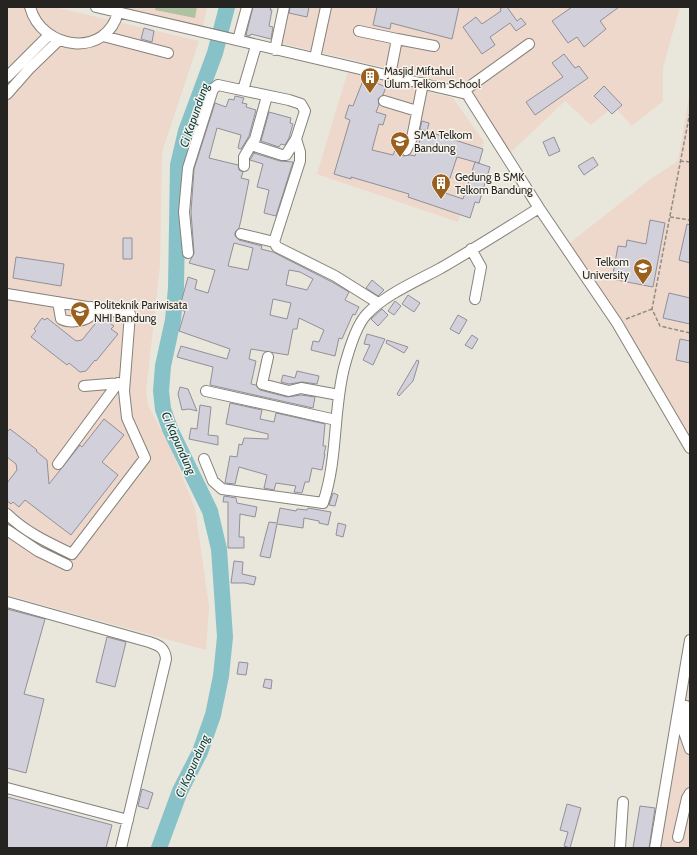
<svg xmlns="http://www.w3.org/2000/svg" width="697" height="855" font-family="Cabin,sans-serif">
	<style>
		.commercial { fill: #eed7cb }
		.green { fill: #aec2a2 }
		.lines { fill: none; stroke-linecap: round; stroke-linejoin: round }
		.river { stroke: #87c2c8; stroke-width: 16 }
		.building { fill: #d2d0da; stroke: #918f98; fill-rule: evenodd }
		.minor-casing { stroke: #85827a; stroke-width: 12 }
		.path { stroke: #8e8c85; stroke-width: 1.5; stroke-dasharray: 4 2; stroke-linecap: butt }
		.minor { stroke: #fff; stroke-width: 10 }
		.labels { text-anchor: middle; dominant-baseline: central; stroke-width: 3; stroke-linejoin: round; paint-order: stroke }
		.poi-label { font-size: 11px; fill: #252421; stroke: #f7f3ea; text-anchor: start }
		.water-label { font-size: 12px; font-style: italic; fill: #003b3f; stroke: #f7f3ea }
	</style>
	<rect width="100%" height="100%" fill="#e9e6dc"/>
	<path class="commercial" d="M7 7H54L199 41 162 152 160 265 146 391 148 405 170 447 195 508 209 606 206 650 7 595Z
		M111 7H207L203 27Z
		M285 7H680L663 67V101L632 126 614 106 591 125 565 101 511 152 455 84 276 42Z
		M348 71 453 98 484 142 458 222 317 174Z
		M690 91V442L570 243 652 178 678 161Z
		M690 660V848H658Z"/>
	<path class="green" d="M156 7H197L195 18 155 10Z"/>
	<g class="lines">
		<path class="river" d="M159 848 180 791 200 752 213 715 221 676 225 637 219 549 210 511 170 429 163 409 161 391 163 366 173 320 176 288 178 165 186 131 215 53 227 7"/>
	</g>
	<path class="building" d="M253 7H271L270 10H272L269 26 273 27 271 39 251 34 250 36 246 35Z
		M290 7H309L307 17 289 13Z
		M377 7H459L452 39 391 23 390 29 373 25Z
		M503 7H507L517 21 521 18 526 24 516 31 510 23 490 37 495 45 482 54 463 27 476 17 482 24 501 11 500 9Z
		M572 7H619L600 21 606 29 584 47 577 37 568 43 552 21Z
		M144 28 154 31 152 42 141 39Z
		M564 54 575 68 579 66 588 78 535 115 526 102 563 77 552 63Z
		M364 78 386 87 383 95 378 99 379 105 376 112 386 115 383 125 379 124 372 150 393 155 395 150 400 151 403 156 410 155 415 156 423 130 483 149 479 163 475 162 490 167 479 203 475 202 470 218 408 197 409 194 351 177V179L334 174 350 120 345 118 349 105 353 106ZM457 157 475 162 463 199 445 193Z
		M604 86 622 105 612 114 594 96Z
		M235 96 244 98 242 103 247 104 246 107 256 110 249 136 241 149 238 148 241 135 217 128 209 158 238 165 239 170 243 172 241 178 249 180 241 220 239 228 235 232V236L239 240 262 246 261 249 273 252 332 282 349 292 345 300 359 307 355 315 353 314 342 339 339 338 335 356 311 350 313 341 319 342 324 330 299 318 297 329H293L288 355 251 349 249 359 256 361 251 384 256 385 260 390 287 397 301 395 315 397 313 408 210 385 213 367 177 357 181 346 227 359 230 349 179 331 185 311 179 310 188 277 197 280 195 289 208 293 215 270 189 263 194 253 191 212 194 169 215 103 226 107 229 99 234 100ZM234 243 253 248 248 270 228 266ZM289 270 300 272 313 279 307 290 286 285ZM273 299 291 303 287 319 270 315Z
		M269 112 291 118 290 123 293 124 289 138 285 145 281 144 279 147 261 141Z
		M422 121 429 123 427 131 420 129Z
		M554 137 560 151 549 156 543 142Z
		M254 153 280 161 293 162 276 216 264 213 269 190 257 187 263 164 250 160Z
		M593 157 598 165 584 175 578 166Z
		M650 220 665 223 653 287 612 279 618 246 626 247 627 240 646 244Z
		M687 224 690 225V263L679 260Z
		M123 238H132V259H123Z
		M16 257 64 264 61 286 13 278Z
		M372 280 384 290 378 296 366 288Z
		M669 293 690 298V324L663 318Z
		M408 295 420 303 414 312 402 304Z
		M395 301 401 306 394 315 388 311Z
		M382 309 388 315 378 326 371 319Z
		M458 315 467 320 459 334 450 329Z
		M42 318 45 320 47 318 76 341 82 340 99 319 102 321 103 318 114 326 111 329 118 334 96 361 95 360 86 371 80 372 69 363 67 365 31 337 36 331 34 329Z
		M367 334 385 339 373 365 363 360 370 345 364 344Z
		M472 335 478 339 472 349 465 345Z
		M680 339 690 341V363L676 360Z
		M387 340 408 347 404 353 386 343Z
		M417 360 419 361 413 381 399 396 397 394Z
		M297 371 319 376 317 384 302 382 289 384 281 382 283 375 295 378Z
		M180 387 188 389 197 411 189 409 182 410 178 394Z
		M230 403 262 410 260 419 274 422 276 413 325 424 323 446H326L324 454H325L322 470 312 468 309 482H305L302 493 294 492 296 486 276 483 274 490 264 488 267 475 239 467 235 484 225 483 230 456 237 457 239 444 242 445 244 438 268 439V434L226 424Z
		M200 405 211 407 208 435 218 436V445L189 439 191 428 197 429Z
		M104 419 124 435 102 462 118 475 71 535 25 500 19 507 13 502 11 504 7 501V483L17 470 16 464 7 457V432L10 429 37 450 36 451 47 460 49 484 80 445 82 447Z
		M333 493 338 495 335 506 329 505Z
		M224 496 236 498 237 503 257 507 255 517 240 514 239 537H244V548H228V502H223Z
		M280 508 296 511 297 509 307 510 308 508 331 512 328 525 319 523V521L304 518 303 528 277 524 270 558 260 556 269 522 277 523Z
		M338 523 346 525 343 537 336 535Z
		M234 561 243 562 242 574 256 577 254 585 245 583H231Z
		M7 609 45 619 24 694 44 699 26 773 7 768Z
		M107 637 126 642 115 687 96 682Z
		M239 662 248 663 246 675 237 674Z
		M265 679 272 680 271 689 263 687Z
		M142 789 153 793 148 809 138 806Z
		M7 797 112 825 106 848H7Z
		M567 804 581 808 570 848 564 846 568 832 560 830Z
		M640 806 655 808 649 848H633Z"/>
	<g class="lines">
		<g class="minor-casing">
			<path id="minor" d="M30 7C42 51 107 58 118 12
				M96 7 467 94 539 208 617 323 690 448
				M359 31 397 39
				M103 36 168 53
				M238 40 247 7
				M275 50 284 7
				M315 58 326 7
				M390 75 397 39 434 46
				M7 77 49 35
				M243 90 256 46
				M462 92 529 44
				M7 94 29 69 58 41
				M384 101 417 111
				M251 145 255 139 267 96
				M406 150 412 138 423 83
				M241 234 274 242 277 247 335 276 378 303
				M274 242 300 161V152L296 139
				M471 249 481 267 475 299
				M188 253 184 212 188 168 213 89 218 85 289 100 301 104 305 111 296 139 286 155H282L251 145 244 157V166
				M7 294 130 314 124 391 127 418 145 458 72 554C49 543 25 532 7 514
				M58 302 61 319C68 323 82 322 89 317L91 307
				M268 357 262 384 289 391 301 388 339 395
				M84 386 121 383
				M206 391 336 420
				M204 459 213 481 222 489 323 503C338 459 333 412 344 368 348 353 356 326 366 315 384 295 417 281 441 268 474 249 507 228 539 208
				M58 464 118 383
				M7 530 38 551 67 565
				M7 602 149 642C158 645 165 647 166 659L121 848
				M686 706 684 732 690 749
				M7 788 128 820
				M678 837 687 798 690 793
				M620 848 623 802
				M655 848 690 640"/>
		</g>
		<path class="path" d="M690 112 652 309 660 326 690 333
			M680 161 690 162
			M670 217 690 220
			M626 319 652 309"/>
		<use href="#minor" class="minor"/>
	</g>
	<defs>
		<g id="building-pin" transform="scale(1)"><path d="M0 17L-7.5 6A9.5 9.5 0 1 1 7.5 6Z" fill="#99601e" stroke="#f7f3ea"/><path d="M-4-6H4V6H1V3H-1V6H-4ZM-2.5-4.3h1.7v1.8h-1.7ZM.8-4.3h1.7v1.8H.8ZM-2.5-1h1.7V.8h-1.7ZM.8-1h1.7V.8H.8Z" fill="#fff"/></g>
		<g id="school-pin" transform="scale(1)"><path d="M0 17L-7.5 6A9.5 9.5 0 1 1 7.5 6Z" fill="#99601e" stroke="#f7f3ea"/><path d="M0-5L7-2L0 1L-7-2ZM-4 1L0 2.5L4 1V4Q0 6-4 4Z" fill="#fff"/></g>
		<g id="university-pin" transform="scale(1)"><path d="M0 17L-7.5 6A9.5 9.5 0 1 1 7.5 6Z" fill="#99601e" stroke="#f7f3ea"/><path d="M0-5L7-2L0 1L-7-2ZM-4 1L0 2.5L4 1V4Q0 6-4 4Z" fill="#fff"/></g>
	</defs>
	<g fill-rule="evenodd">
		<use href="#building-pin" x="370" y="77"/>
		<use href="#school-pin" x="400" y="141"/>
		<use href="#building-pin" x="441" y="183"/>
		<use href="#university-pin" x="643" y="268"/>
		<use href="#university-pin" x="80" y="311"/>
	</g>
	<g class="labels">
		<g class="poi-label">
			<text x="384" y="71">Masjid Miftahul<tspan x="384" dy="13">Úlum Telkom School</tspan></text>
			<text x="414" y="135">SMA Telkom<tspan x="414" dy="13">Bandung</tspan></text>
			<text x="455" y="177">Gedung B SMK<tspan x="455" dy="13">Telkom Bandung</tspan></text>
			<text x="629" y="262" text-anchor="end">Telkom<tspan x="629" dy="13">University</tspan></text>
			<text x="94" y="305">Politeknik Pariwisata<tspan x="94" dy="13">NHI Bandung</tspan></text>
		</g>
		<g class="water-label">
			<text transform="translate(194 115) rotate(-71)">Ci Kapundung</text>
			<text transform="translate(179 443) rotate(66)">Ci Kapundung</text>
			<text transform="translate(192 766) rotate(-66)">Ci Kapundung</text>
		</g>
	</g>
	<rect width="697" height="855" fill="none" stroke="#252421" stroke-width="16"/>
</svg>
